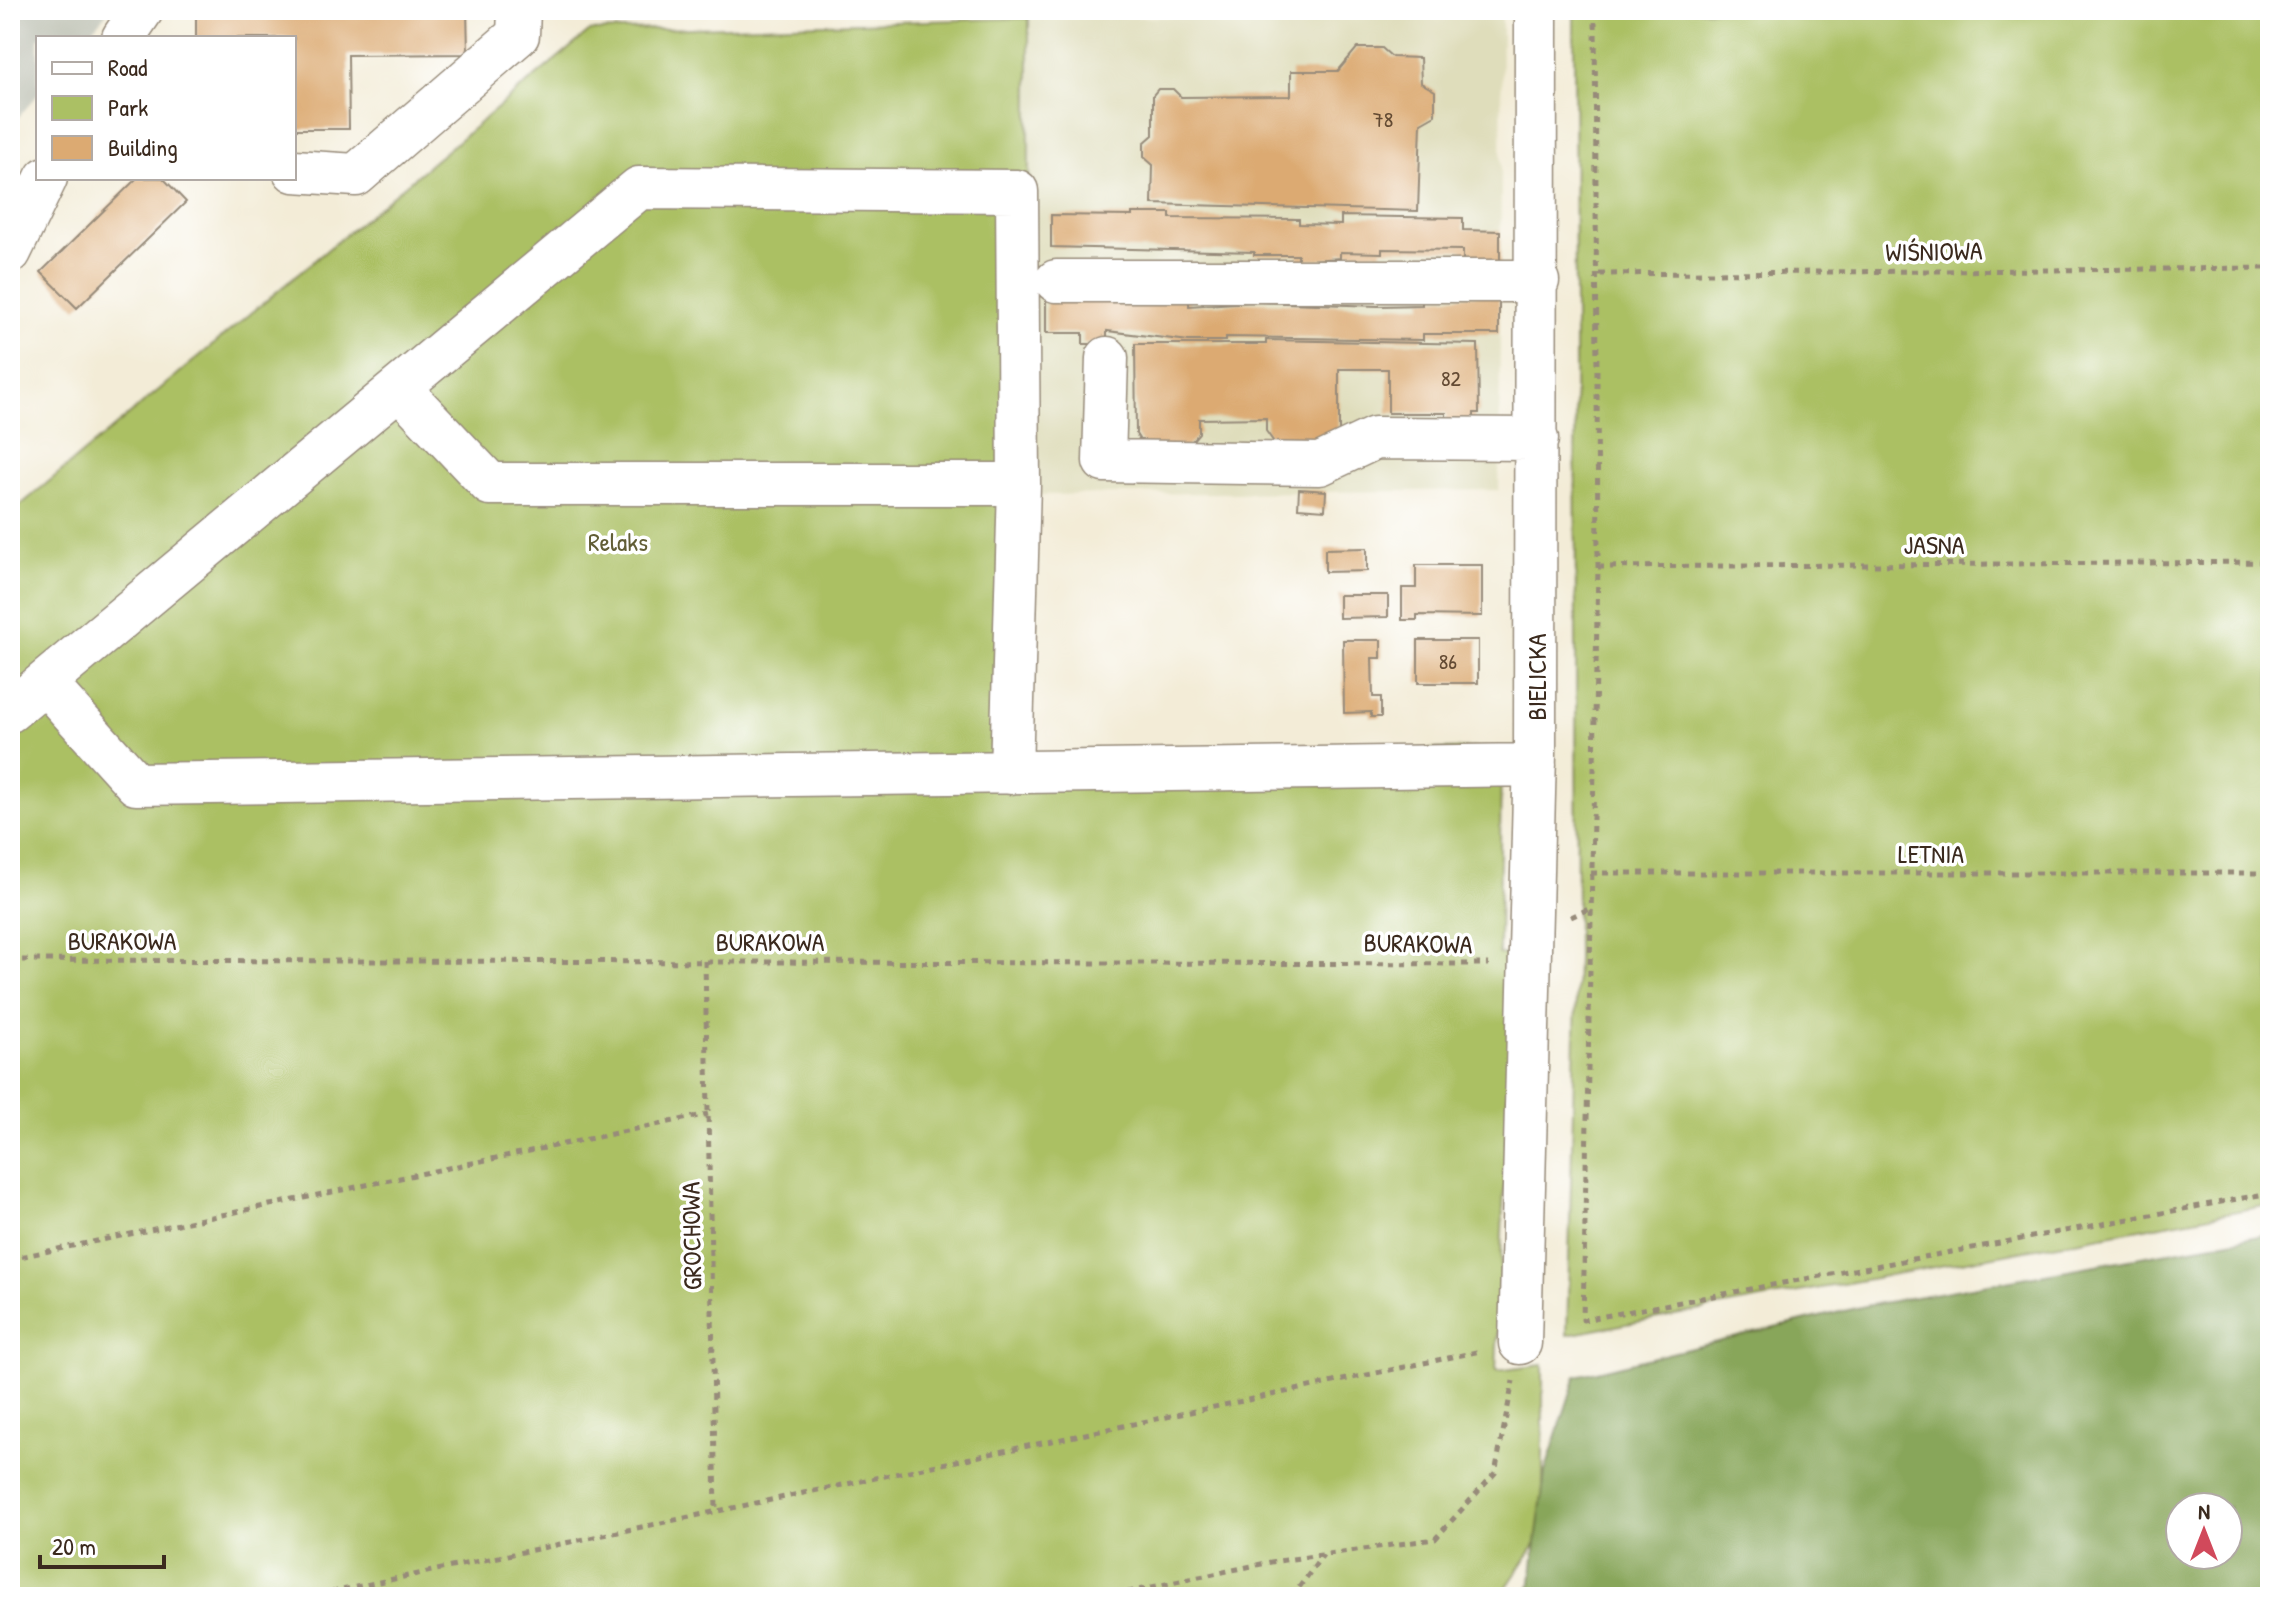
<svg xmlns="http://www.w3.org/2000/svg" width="2280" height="1607" font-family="'Patrick Hand',sans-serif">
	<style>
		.built { fill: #dfddbb }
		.industrial { fill: #c3c6b9 }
		.green { fill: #abc064; stroke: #737541; stroke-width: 2 }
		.forest { fill: #88a65a; stroke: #62683c; stroke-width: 2; fill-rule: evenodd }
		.building { fill: #dcaa72 }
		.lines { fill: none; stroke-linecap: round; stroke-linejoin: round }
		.minor-casing { stroke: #978b7a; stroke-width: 45 }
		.path { stroke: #978b7a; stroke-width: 5; stroke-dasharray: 6 6; stroke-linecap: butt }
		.minor { stroke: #fff; stroke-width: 42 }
		.labels { text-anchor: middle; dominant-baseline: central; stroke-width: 7; stroke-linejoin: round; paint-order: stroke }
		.number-label { font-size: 22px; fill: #634a33 }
		.street-label { font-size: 26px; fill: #3b2a1e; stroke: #fff }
		.park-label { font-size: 26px; fill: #625e36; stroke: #fff }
	</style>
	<rect width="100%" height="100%" fill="#fff"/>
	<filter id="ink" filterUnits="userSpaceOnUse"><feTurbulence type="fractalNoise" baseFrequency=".0125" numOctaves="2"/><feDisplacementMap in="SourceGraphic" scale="16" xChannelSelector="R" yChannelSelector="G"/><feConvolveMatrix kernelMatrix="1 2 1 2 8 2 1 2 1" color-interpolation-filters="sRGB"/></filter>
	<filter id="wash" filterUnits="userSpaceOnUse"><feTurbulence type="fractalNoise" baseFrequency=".006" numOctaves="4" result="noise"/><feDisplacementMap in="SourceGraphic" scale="32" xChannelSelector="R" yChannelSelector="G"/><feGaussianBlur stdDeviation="1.8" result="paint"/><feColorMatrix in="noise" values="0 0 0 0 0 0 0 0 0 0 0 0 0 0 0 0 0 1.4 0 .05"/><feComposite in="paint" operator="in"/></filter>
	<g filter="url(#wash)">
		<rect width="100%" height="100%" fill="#f3ecd7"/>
		<path class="built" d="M1502 14 1499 490 1029 495V18Z"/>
		<path class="industrial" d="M10 10H109L85 38H38V94L10 127Z"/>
		<path class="green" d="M1574 10H2270V1205L1567 1335 1577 958Z
			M1029 18 1028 757 1501 748 1499 954 1514 955 1496 1371 1543 1365V1533L1500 1597H10V514L590 31Z"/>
		<path class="forest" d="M2270 1234V1597H1529L1545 1472 1576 1376 1865 1306ZM2180 1507H2228V1555H2180Z"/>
		<g id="blocks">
			<path class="building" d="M196 10H467L468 54 348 55 349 129H294V38H196Z
				M1357 48H1382L1392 57 1420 58 1421 83 1435 91V115L1421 123 1418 211 1152 204 1153 165 1144 157V143L1153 135V95L1158 89H1173L1181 97 1291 96V71H1338Z
				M137 178H163L186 202 77 308 41 272Z
				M1132 213H1170V218L1299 219V224L1341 225V216L1463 218V230L1500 231V273H1463V250L1382 249V253L1340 252V258L1298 261V255H1254V252L1051 247V215L1132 216Z
				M1499 293V334H1423V340L1226 337V341H1189L1107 331V344H1083V333H1046V299H1189V306L1252 302 1379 306 1422 305V299Z
				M1266 340 1478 344 1479 413H1474V428H1446V413H1388V369H1339V433L1326 444 1276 445 1266 431V418L1199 419V433L1182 453H1148L1136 434 1135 344H1266Z
				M1299 489 1326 491 1325 510 1298 508Z
				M1367 548V571L1325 572V549Z
				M1416 565H1482V616L1417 615V620H1402V588H1416Z
				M1339 595H1388V617L1339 618Z
				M1343 640H1381V658H1372L1373 697H1381V717H1371V712L1344 713Z
				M1418 640H1478V683H1418Z"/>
		</g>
	</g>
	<g filter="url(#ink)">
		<use href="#blocks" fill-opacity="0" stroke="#978b7a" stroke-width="2"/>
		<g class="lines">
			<g class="minor-casing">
				<path id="minor" d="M123 38 142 10
					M294 171 356 175 518 35 519 10
					M10 252 46 178
					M1056 281H1538
					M1107 358 1104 461 1320 464 1375 438 1537 439
					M399 388 490 484H1019
					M45 683 136 784 1535 765
					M10 711 639 188 1017 191 1019 484 1011 773
					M1520 1343 1535 754 1536 10"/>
			</g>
			<path class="path" d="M1595 10 1598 567 1583 1320 2270 1193
				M1599 274 2270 268
				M1598 567 2270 562
				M1591 873H2270
				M1571 917 1591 908
				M10 960 1489 964
				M705 961 716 1511
				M10 1259 708 1114
				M308 1597 1481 1351
				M1104 1597 1271 1562 1435 1539 1495 1473 1513 1381
				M1292 1597 1323 1555"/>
			<use href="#minor" class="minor"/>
		</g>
	</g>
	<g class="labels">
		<g class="number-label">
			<text x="1383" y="119">78</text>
			<text x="1451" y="378">82</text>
			<text x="1448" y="661">86</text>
		</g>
		<g class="street-label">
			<text transform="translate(1934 251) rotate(-1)">WIŚNIOWA</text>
			<text x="1934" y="544">JASNA</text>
			<text transform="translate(1536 677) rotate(-90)">BIELICKA</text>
			<text x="1931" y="853">LETNIA</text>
			<text x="122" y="940">BURAKOWA</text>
			<text x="770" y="941">BURAKOWA</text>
			<text transform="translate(1418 943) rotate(1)">BURAKOWA</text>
			<text transform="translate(691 1236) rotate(-91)">GROCHOWA</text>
		</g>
		<g class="park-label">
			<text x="618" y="541">Relaks</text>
		</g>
	</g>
	<rect width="2280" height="1607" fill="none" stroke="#fff" stroke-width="40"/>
	<rect x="36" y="36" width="260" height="144" fill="#ffffff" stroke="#b1aaa5" stroke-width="2"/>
	<rect x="52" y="62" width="40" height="12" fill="#ffffff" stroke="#b1aaa5" stroke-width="2"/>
	<text x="108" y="76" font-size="24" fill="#3b2a1e">Road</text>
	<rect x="52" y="96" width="40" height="24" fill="#abc064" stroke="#b1aaa5" stroke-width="2"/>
	<text x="108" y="116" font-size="24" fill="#3b2a1e">Park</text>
	<rect x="52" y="136" width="40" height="24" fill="#dcaa72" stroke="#b1aaa5" stroke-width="2"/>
	<text x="108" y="156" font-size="24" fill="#3b2a1e">Building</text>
	<g transform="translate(2204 1531)"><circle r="38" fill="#ffffff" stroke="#b1aaa5" stroke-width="2"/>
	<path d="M0-6L14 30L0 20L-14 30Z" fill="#d1495b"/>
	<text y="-12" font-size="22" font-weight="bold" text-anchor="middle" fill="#3b2a1e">N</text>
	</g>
	<path d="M40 1555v12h124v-12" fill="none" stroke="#3b2a1e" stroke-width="4"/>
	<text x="52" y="1555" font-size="24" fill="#3b2a1e" stroke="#ffffff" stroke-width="6" paint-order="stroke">20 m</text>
</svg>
